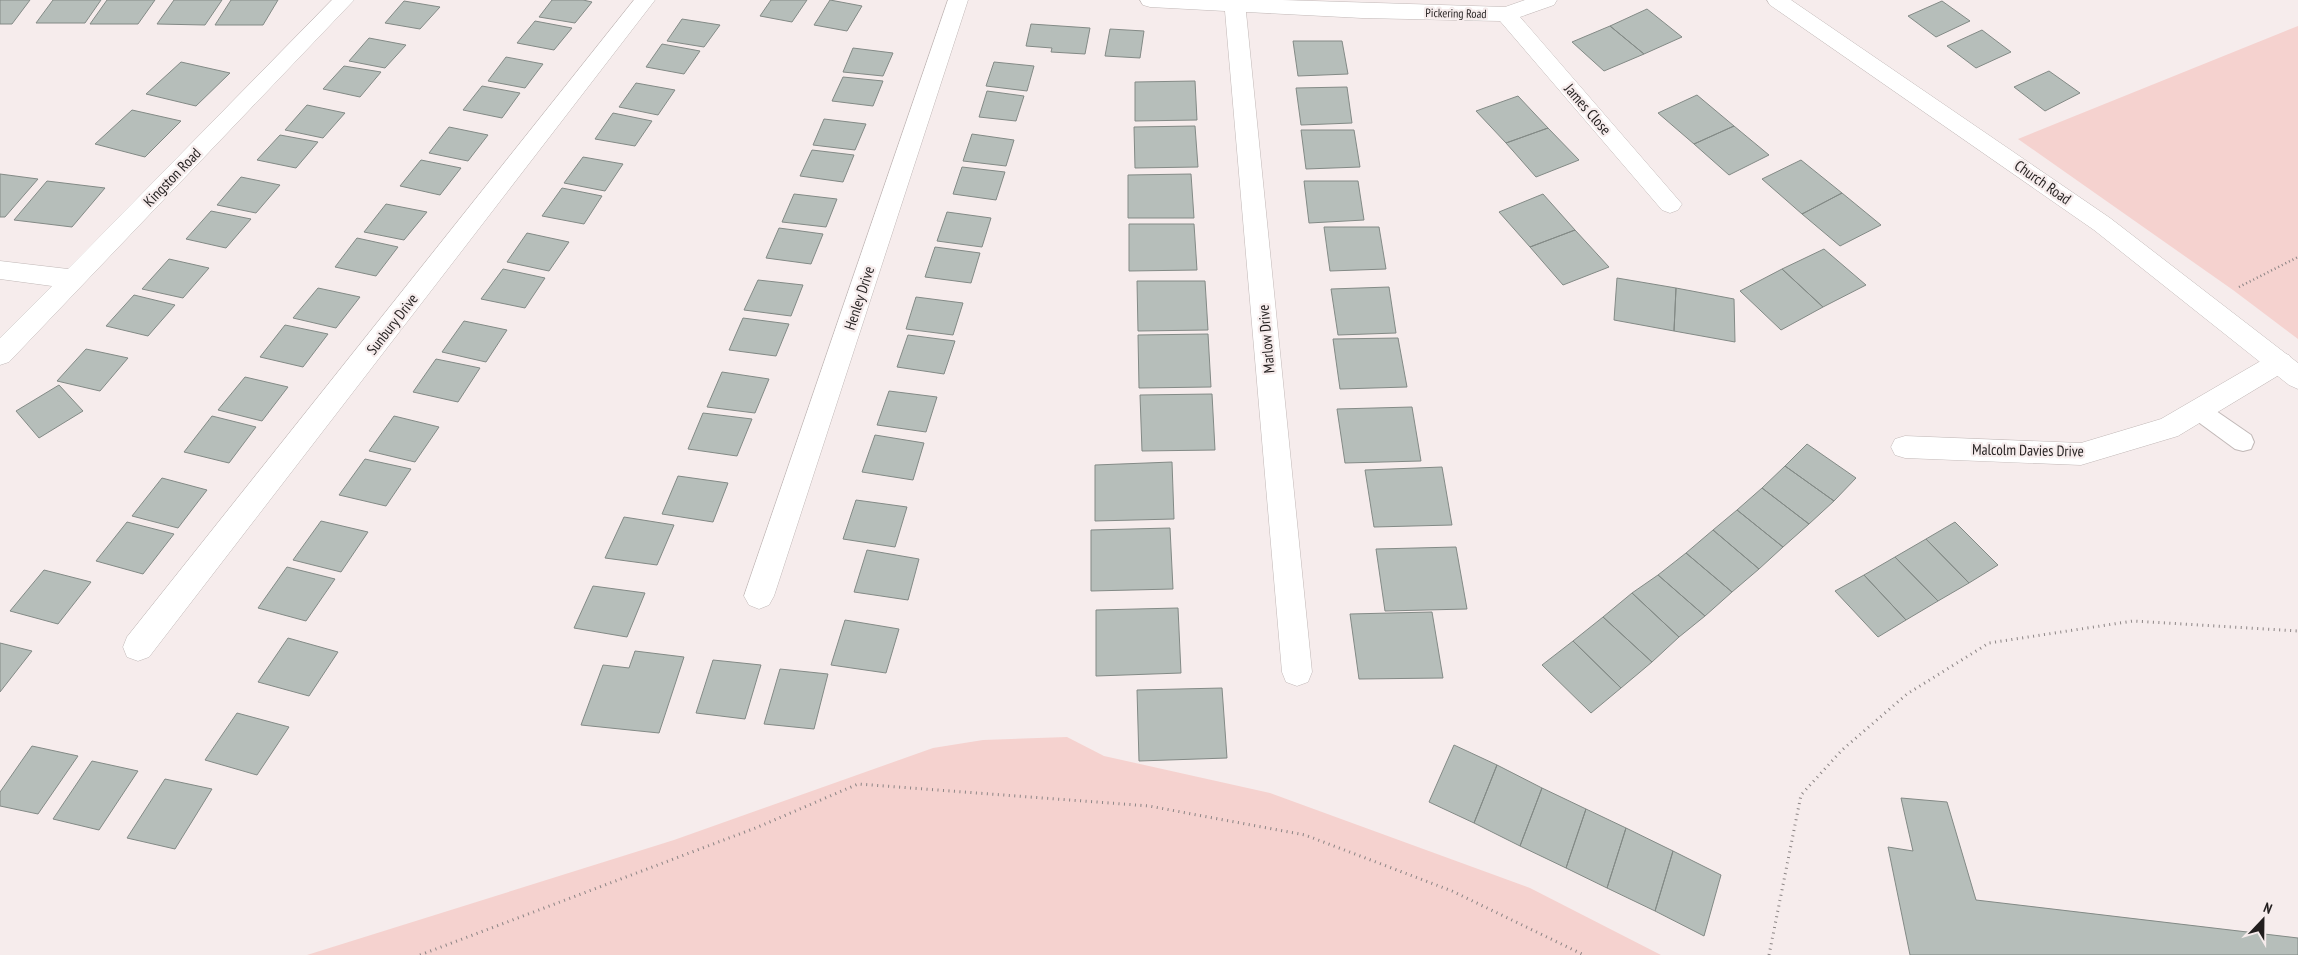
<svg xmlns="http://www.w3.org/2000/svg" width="2298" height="955" font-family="'PT Sans Narrow',sans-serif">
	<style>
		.green { fill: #f5d2cf }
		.building { fill: #b6beba; stroke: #838a86 }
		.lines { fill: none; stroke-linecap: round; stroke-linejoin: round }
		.service-casing { stroke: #c1b8b7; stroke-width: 2 }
		.minor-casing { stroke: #c1b8b7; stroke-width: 1 }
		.tertiary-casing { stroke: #c1b8b7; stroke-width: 1 }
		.path-far1 { stroke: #8b8484; stroke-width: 2.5; stroke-dasharray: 1 3; stroke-linecap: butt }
		.path { stroke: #8b8484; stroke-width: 3; stroke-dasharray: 1 4.5; stroke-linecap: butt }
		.service { fill: #fff; fill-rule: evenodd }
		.minor { fill: #fff; fill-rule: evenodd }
		.tertiary { fill: #fff; fill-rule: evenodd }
		.labels { text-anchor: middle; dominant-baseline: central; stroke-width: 4.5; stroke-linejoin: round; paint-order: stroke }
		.far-street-label { font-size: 12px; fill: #221e1e; stroke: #f6ecec }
		.street-label { font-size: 15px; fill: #221e1e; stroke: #f6ecec }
	</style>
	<rect width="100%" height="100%" fill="#f6ecec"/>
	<path class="green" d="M2298 26V339L2233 290 2018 139Z
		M1067 737 1104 756 1270 793 1530 888 1661 955H307L674 840 933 748 983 740Z"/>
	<path class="building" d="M0 0H30L12 24H0Z
		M53 0H101L85 23H36Z
		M107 0H155L138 24H90Z
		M174 0H222L205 25 157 24Z
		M231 0H278L263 25H215Z
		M552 0H583L592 2 575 23 539 17Z
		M771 0H807L792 22 760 16Z
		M830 0 862 6 847 31 814 25Z
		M404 1 440 7 420 29 385 23Z
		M1942 1 1970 21 1936 37 1908 16Z
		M1647 9 1682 37 1644 54 1610 26Z
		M682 19 720 25 704 47 667 41Z
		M535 21 572 28 554 50 517 43Z
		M1031 24 1090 28 1085 54 1051 52 1052 48 1026 46Z
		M1610 26 1644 54 1604 71 1572 42Z
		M1110 29 1144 31 1140 58 1105 56Z
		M1982 30 2011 52 1976 68 1947 46Z
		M369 38 406 45 385 68 349 61Z
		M1293 41H1342L1348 74 1298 76Z
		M662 44 700 51 684 74 646 67Z
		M853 48 893 53 883 76 843 72Z
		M506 57 543 64 525 88 488 81Z
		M181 62 230 73 196 106 146 94Z
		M994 62 1034 66 1027 91 986 86Z
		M344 66 381 72 360 97 323 89Z
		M2049 71 2080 93 2045 111 2014 87Z
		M843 77 883 81 873 106 832 101Z
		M1195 81 1197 120 1135 121V82Z
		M636 83 675 90 658 115 619 107Z
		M482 86 520 93 502 118 463 110Z
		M1347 87 1352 123 1301 125 1296 88Z
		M987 91 1024 96 1016 121 979 117Z
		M1697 95 1734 126 1694 144 1658 113Z
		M1518 96 1548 128 1506 143 1476 111Z
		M307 105 345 113 323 138 285 130Z
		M132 110 181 121 145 157 95 144Z
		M613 113 652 121 635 146 595 139Z
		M824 119 866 124 855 150 813 145Z
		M1195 126 1198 167 1135 168 1134 127Z
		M1734 126 1769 155 1729 175 1694 144Z
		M449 127 488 135 468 161 429 153Z
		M1548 128 1579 160 1536 177 1506 143Z
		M1301 130H1354L1360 167 1306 169Z
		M972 134 1014 140 1006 166 963 161Z
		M280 135 318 142 296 168 257 160Z
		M812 150 854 155 843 182 800 176Z
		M583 157 623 164 605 191 564 183Z
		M421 160 461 168 440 195 400 186Z
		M1801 160 1842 193 1802 214 1762 179Z
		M962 167 1005 172 996 200 953 194Z
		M0 174 38 179 5 217H0Z
		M1191 174 1194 218H1128V175Z
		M241 177 280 185 256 213 217 205Z
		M47 181 105 188 72 227 14 220Z
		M1304 181H1358L1364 220 1309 223Z
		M562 188 602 196 584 224 542 216Z
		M1842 193 1881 225 1840 246 1802 214Z
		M794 194 837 199 826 227 782 222Z
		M1543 194 1575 230 1530 247 1499 212Z
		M386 204 427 212 404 240 364 232Z
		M211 211 251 219 226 248 186 239Z
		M947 212 991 218 982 247 937 241Z
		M1129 224H1194L1197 270 1129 271Z
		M1324 227H1379L1386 269 1330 271Z
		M779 228 823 234 811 264 766 258Z
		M1575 230 1609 267 1563 285 1530 247Z
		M527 233 569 242 549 271 507 262Z
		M357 238 398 247 376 276 335 267Z
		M935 247 980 253 971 283 925 277Z
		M1824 249 1866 285 1823 307 1782 269Z
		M169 259 209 268 183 298 142 289Z
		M503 269 545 278 525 308 481 299Z
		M1782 269 1823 307 1781 330 1740 291Z
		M1617 278 1676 288 1674 331 1614 320Z
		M758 280 803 285 791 316 744 310Z
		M1137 281H1205L1208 330 1138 331Z
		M1389 287 1396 333 1338 335 1331 289Z
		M318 288 360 297 336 328 293 318Z
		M1676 288 1734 299 1735 342 1674 331Z
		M134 295 175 305 148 336 106 326Z
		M916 297 963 303 953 335 906 329Z
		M743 318 789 324 776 356 729 350Z
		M464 321 507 330 486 362 442 352Z
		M285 325 328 334 303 367 260 357Z
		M1208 334 1211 387 1139 388 1138 335Z
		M908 335 955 341 944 374 897 367Z
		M1398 338 1407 387 1340 389 1333 339Z
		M86 349 128 358 100 391 57 381Z
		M436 359 480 368 458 402 413 392Z
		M722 372 769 379 755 413 707 407Z
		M245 377 288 387 262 421 218 410Z
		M59 385 83 411 39 438 16 411Z
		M889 391 937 397 926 432 877 425Z
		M1212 394 1215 450 1142 451 1140 395Z
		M1412 407 1421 461 1345 463 1337 409Z
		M703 413 752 419 737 456 688 449Z
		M212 416 256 427 229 463 184 452Z
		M394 416 439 427 415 462 369 451Z
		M875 435 924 443 913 480 862 472Z
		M1807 444 1856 478 1834 501 1785 466Z
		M365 459 411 469 386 506 339 495Z
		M1172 462 1174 519 1095 521V465Z
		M1785 466 1834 501 1809 524 1762 488Z
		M1442 467 1452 525 1374 527 1365 470Z
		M678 476 728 483 713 522 662 514Z
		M162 478 207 490 178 528 132 516Z
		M1762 488 1809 524 1783 547 1737 510Z
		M856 500 907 507 895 547 843 539Z
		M1737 510 1783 547 1759 569 1713 530Z
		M624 517 674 525 657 565 605 558Z
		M321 521 368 532 341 572 293 560Z
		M127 522 174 534 143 574 96 561Z
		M1955 522 1998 565 1969 583 1926 539Z
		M1170 528 1173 589 1091 591V530Z
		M1713 530 1759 569 1732 592 1686 553Z
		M1926 539 1969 583 1938 601 1895 557Z
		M1456 547 1467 609 1385 611 1376 549Z
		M867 550 919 559 908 600 854 592Z
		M1686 553 1732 592 1705 616 1658 575Z
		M1895 557 1938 601 1906 620 1864 575Z
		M287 567 335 579 306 621 258 608Z
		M44 570 91 582 58 624 10 611Z
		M1658 575 1705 616 1679 637 1632 593Z
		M1864 575 1906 620 1878 637 1835 591Z
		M593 586 645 593 627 637 574 628Z
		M1632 593 1679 637 1652 662 1603 617Z
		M1178 608 1181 673 1096 676V610Z
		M1432 612 1443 678 1359 679 1350 614Z
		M1603 617 1652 662 1621 688 1573 641Z
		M845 620 899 629 886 673 831 665Z
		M288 638 338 652 309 696 258 682Z
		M1573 641 1621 688 1591 713 1542 665Z
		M0 643 32 651 0 692Z
		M635 651 684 657 659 733 581 725 603 665 629 668Z
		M713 660 761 665 745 719 696 713Z
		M780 669 828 674 814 729 764 724Z
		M1222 688 1227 758 1139 761 1137 690Z
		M237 713 289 727 257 775 205 760Z
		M1454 745 1497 765 1474 823 1429 802Z
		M32 746 78 756 38 814 0 806V792Z
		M92 761 138 771 99 830 53 819Z
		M1497 765 1542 788 1520 846 1474 823Z
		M165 779 212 789 175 849 127 838Z
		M1542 788 1586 809 1566 868 1520 846Z
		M1901 798 1947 802 1976 900 2298 938V955H1910L1888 847 1913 851Z
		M1586 809 1626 828 1607 888 1566 868Z
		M1626 828 1673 851 1655 911 1607 888Z
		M1673 851 1721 875 1704 936 1655 911Z"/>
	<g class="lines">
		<g class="service-casing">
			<path id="service" d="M2198 401 2206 404 2251 435 2254 442 2251 449 2243 451 2235 449 2190 416 2187 410 2190 404Z"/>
		</g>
		<g class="minor-casing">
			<path id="minor" d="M332 0H354L9 362 0 365V338L52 286 0 279V261L68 269Z
				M634 0H655L149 657 138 661 127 657 123 647 127 637Z
				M948 0H968L774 596 769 605 759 609 749 605 744 596Z
				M1140 0H1282L1505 7 1525 0H1557L1554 5 1520 17 1682 204 1678 210 1670 213 1662 210 1500 21 1362 18 1246 12 1312 672 1308 682 1297 686 1286 682 1282 672 1225 11 1150 7 1143 5Z
				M2280 352 2289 355 2293 362 2289 369 2178 436 2081 465 1905 458 1895 455 1891 447 1895 439 1905 436 2081 443 2161 419 2271 355Z"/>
		</g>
		<g class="tertiary-casing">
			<path id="tertiary" d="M1767 0H1791L2110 218 2298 363V389L2289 385 2094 230 1770 5Z"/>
		</g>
		<path class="path-far1" d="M2239 287 2298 257"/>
		<path class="path" d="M420 955 758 827 858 784 1149 806 1305 835 1452 891 1584 955
			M1769 955 1801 795 1842 750 1907 694 1989 643 2133 621 2298 631"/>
		<use href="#service" class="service"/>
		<use href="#minor" class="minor"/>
		<use href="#tertiary" class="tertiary"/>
	</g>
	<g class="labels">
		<g class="far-street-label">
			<text transform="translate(1456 13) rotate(1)">Pickering Road</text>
		</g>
		<g class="street-label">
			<text transform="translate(1588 109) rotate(49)">James Close</text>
			<text transform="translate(172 177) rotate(-46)">Kingston Road</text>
			<text transform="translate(2043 182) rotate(35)">Church Road</text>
			<text transform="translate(859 298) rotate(-72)">Henley Drive</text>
			<text transform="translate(392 324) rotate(-52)">Sunbury Drive</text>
			<text transform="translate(1266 339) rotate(-95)">Marlow Drive</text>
			<text transform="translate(2028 450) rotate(1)">Malcolm Davies Drive</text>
		</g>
	</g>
	<g transform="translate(2263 920) rotate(22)" stroke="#f6ecec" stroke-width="4" paint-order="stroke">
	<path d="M0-4L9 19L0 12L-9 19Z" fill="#221e1e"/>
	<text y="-8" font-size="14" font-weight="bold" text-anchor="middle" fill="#221e1e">N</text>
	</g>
</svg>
